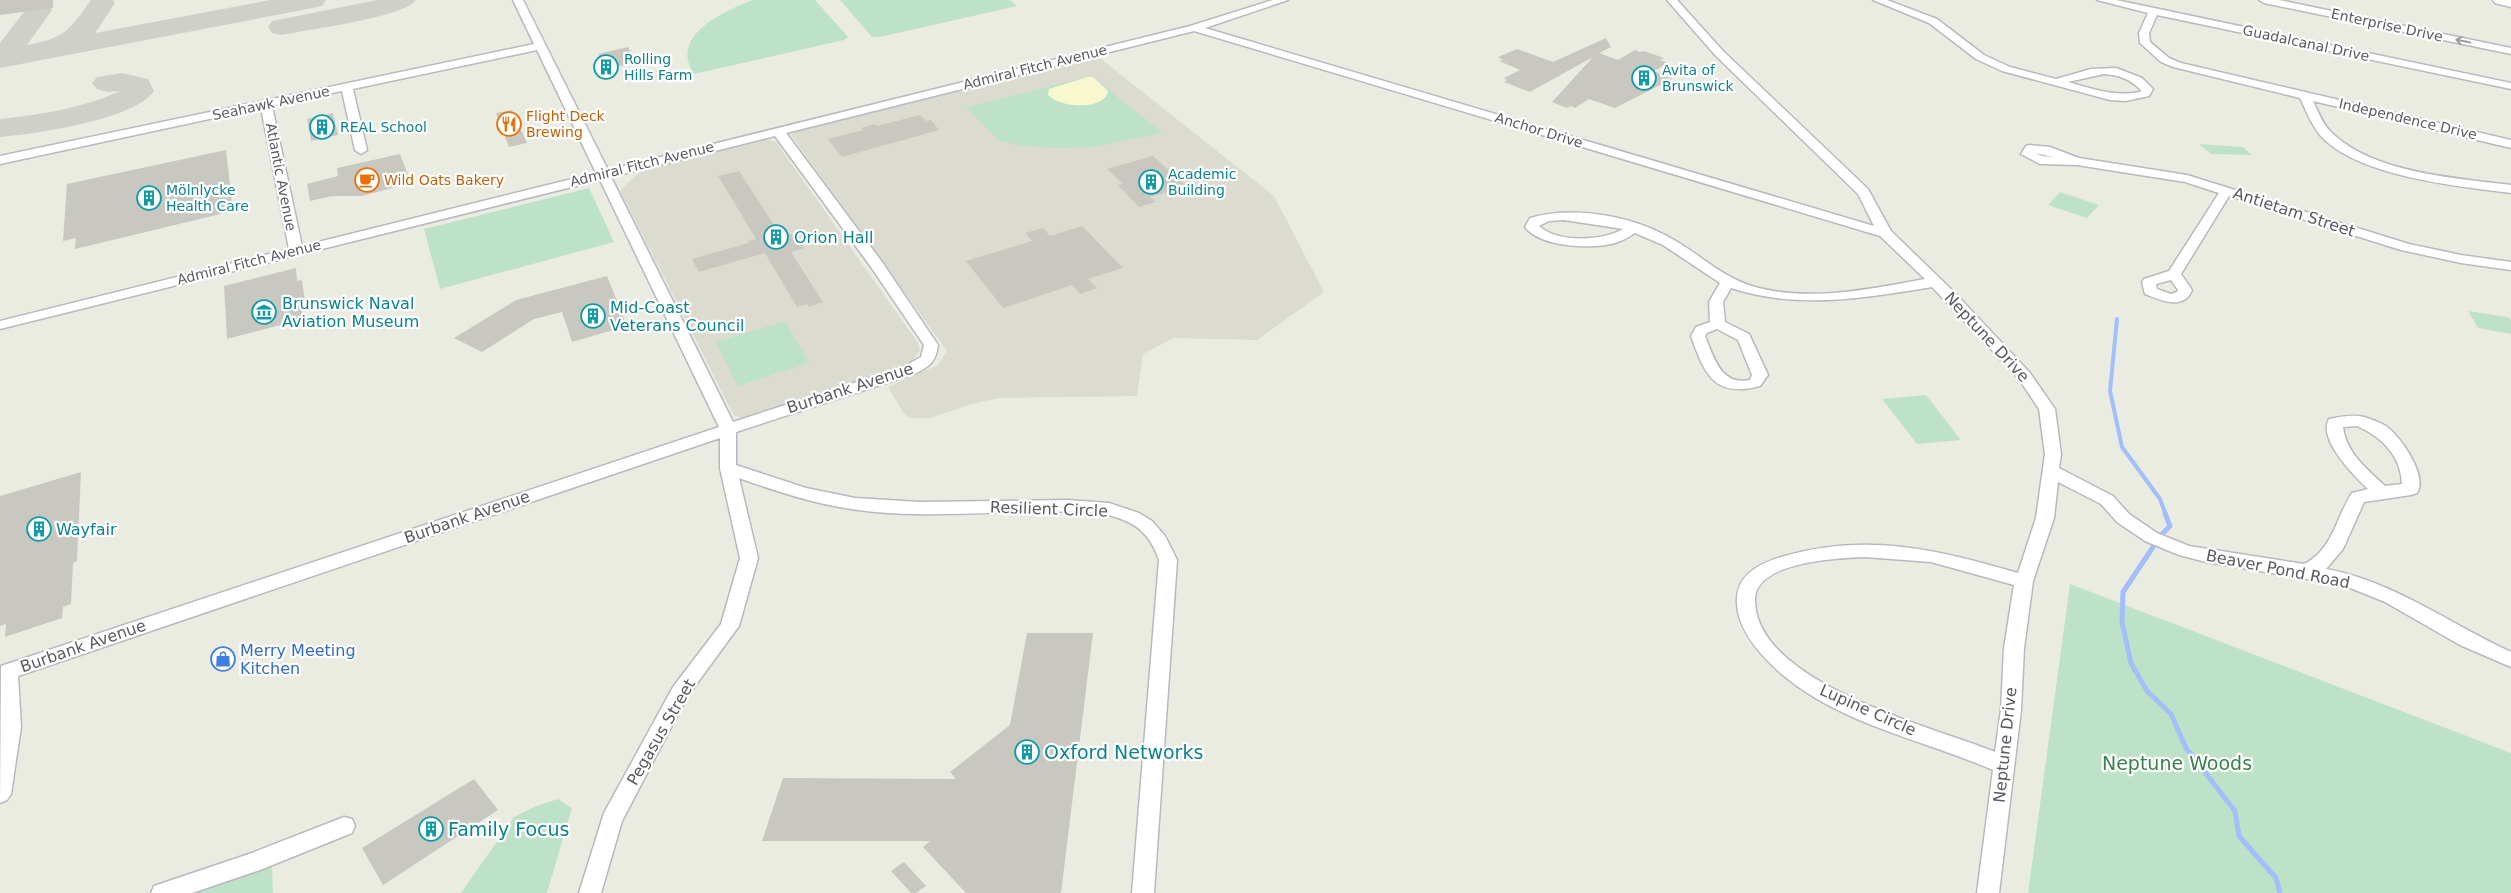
<svg xmlns="http://www.w3.org/2000/svg" width="2511" height="893" font-family="'DejaVu Sans',sans-serif">
	<style>
		.education { fill: #dbdbcf }
		.green { fill: #bee2c7 }
		.sand { fill: #f7f8d0 }
		.lines { fill: none; stroke-linecap: round; stroke-linejoin: round }
		.stream-far1 { stroke: #a2bffa; stroke-width: 4 }
		.stream { stroke: #a2bffa; stroke-width: 5 }
		.taxiway { fill: #d0d0cb; fill-rule: evenodd }
		.building { fill: #c8c8c0 }
		.minor-casing { stroke: #b8b9bf; stroke-width: 3 }
		.secondary-casing { stroke: #babbc2; stroke-width: 3 }
		.minor { fill: #fff; fill-rule: evenodd }
		.secondary { fill: #fff; fill-rule: evenodd }
		.oneway { stroke: #9b9da0 }
		.labels { text-anchor: middle; dominant-baseline: central; stroke-width: 4.5; stroke-linejoin: round; paint-order: stroke }
		.far-street-label { font-size: 14px; fill: #595b61; stroke: #fff }
		.far-culture-label { font-size: 14px; fill: #0d838f; stroke: #fff; text-anchor: start }
		.far-food-label { font-size: 14px; fill: #c56008; stroke: #fff; text-anchor: start }
		.street-label { font-size: 16px; fill: #595b61; stroke: #fff }
		.culture-label { font-size: 16px; fill: #0d838f; stroke: #fff; text-anchor: start }
		.shop-label { font-size: 16px; fill: #366cbe; stroke: #fff; text-anchor: start }
		.near-culture-label { font-size: 19px; fill: #0d838f; stroke: #fff; text-anchor: start }
		.near-park-label { font-size: 19px; fill: #39814d; stroke: #fff }
	</style>
	<rect width="100%" height="100%" fill="#ebece1"/>
	<path class="education" d="M1096 55 1274 196 1324 292 1257 340 1174 338 1143 354 1137 396 999 398 972 404 930 418H910L904 414 888 387 938 365 947 351 791 135 797 130Z
		M767 139 776 142 918 343 920 350 912 362 747 417H740L734 416 621 192 623 187 645 168Z"/>
	<path class="green" d="M753 0H815L848 37 844 40 694 74C668 36 724 11 753 0Z
		M840 0H1010L1017 6 880 37H872Z
		M1088 77H1093L1162 133 1092 147 1052 148 1020 145 999 141 966 107Z
		M2199 144 2243 147 2252 155 2211 154Z
		M589 188 614 242 440 289 424 229Z
		M2060 192 2099 205 2087 218 2048 205Z
		M2468 311 2508 317 2511 321V334L2478 328Z
		M785 321 809 363 738 386 716 342Z
		M1926 395 1961 440 1917 444 1882 399Z
		M2070 584 2511 753V893H2028Z
		M558 799 572 808 547 893H461L514 817 536 806Z
		M272 866 273 893H184Z"/>
	<path class="sand" d="M1088 77H1093L1108 91C1105 111 1059 108 1048 95L1049 89Z"/>
	<g class="lines">
		<path class="stream-far1" d="M2117 319 2110 391 2122 447 2160 499 2166 515"/>
		<path class="stream" d="M2163 533 2170 526 2165 513
			M2153 547 2123 592 2122 622 2131 663 2147 691 2171 714 2186 748 2235 811 2239 836 2276 878 2280 893"/>
		<path class="taxiway" d="M91 0H113L115 3 95 33 270 0H326L322 6 313 8 0 68V43L30 4 39 2 48 4 52 10 27 45C66 38 69 30 91 0Z
			M377 0H416C405 17 306 30 282 35L272 33 268 27 272 21Z
			M122 73 148 79 154 91C134 120 35 134 0 137V119C40 115 83 108 120 91L107 92 97 89 92 83 97 77Z"/>
	</g>
	<path class="building" d="M0 0H53V8L0 15Z
		M1606 38 1611 47 1599 53 1618 60 1635 50 1640 52 1644 51 1664 58 1660 60 1668 63 1654 71 1672 79 1615 108 1589 99 1575 108 1571 106 1567 108 1552 102 1593 57 1530 92 1504 82 1507 80 1504 78 1520 70 1499 61 1503 60 1498 57 1517 49 1553 62Z
		M628 47 637 63 607 69 598 54Z
		M512 110 527 143 509 147 496 113Z
		M333 113 338 135 311 141 307 119Z
		M920 115 926 121 931 120 939 130 842 157 828 139 863 130 861 128 875 124 877 126Z
		M226 150 233 211 75 249 76 238 63 241 67 184Z
		M400 154 411 183 362 196H332L310 201 307 184 338 176 337 168Z
		M1153 156 1186 186 1150 197 1156 202 1139 207 1118 185 1123 184 1107 169Z
		M739 171 776 228 780 226 784 232 796 236 804 248 791 252 823 302 809 307 807 304 797 307 765 253 699 272 692 259 749 243 748 241 756 239 718 176Z
		M1082 226 1123 268 1088 279 1097 288 1080 294 1072 285 1003 308 966 261 1032 241 1025 233 1043 228 1050 236Z
		M296 268 297 281 302 280 305 303 301 304 303 319 227 339 224 286Z
		M607 276 627 326 572 342 562 312 534 319 482 352 454 338 516 300Z
		M81 472 77 561 73 563 71 604 63 607 62 618 5 637 6 624 0 626V496Z
		M1027 633H1093L1061 893H966L923 847 930 841H762L783 778 956 779 950 772 1010 725Z
		M474 779 498 810 383 885 362 848Z
		M904 862 926 886 916 893H911L891 871Z"/>
	<g class="lines">
		<g class="minor-casing">
			<path id="minor" d="M513 0H523L608 170 1190 26 1273 0H1288L1205 28 1874 226 1858 194 1715 55 1667 0H1677L1723 51 1868 189 1891 231 1955 293 2030 373 2055 409 2061 454 2059 468 2113 496 2129 514 2157 533 2189 546 2304 564C2333 550 2336 517 2352 493L2368 489C2355 477 2317 439 2329 419 2339 417 2354 414 2364 417 2371 419 2380 423 2386 426 2401 437 2428 476 2417 493L2411 495 2364 502 2343 549 2326 569C2393 581 2450 624 2511 652V667L2460 645 2385 602 2343 585 2206 562 2179 555 2145 541 2117 522 2101 504 2058 482 2054 518 2033 581 2024 648 2021 710 1999 893H1977L1993 770C1924 740 1843 725 1784 676 1762 657 1735 629 1737 598 1738 574 1761 563 1781 557 1865 532 1936 549 2018 573L2036 518 2045 454 2039 409 2019 379 1932 287C1865 298 1798 310 1731 288L1723 302 1725 322 1749 334 1768 375 1760 386C1714 398 1705 375 1691 336L1696 327 1710 322 1709 302 1720 283 1663 245 1635 233C1630 236 1624 240 1618 242 1596 250 1541 248 1525 227L1530 218C1575 205 1634 216 1674 240 1702 256 1723 278 1755 287 1810 302 1870 289 1925 279L1880 236 1194 31 786 133 882 262 938 345C936 362 929 367 914 374L736 432V465L806 488 855 498 920 502 1068 500 1109 503 1139 513 1152 521 1165 536 1177 560 1154 893H1132L1159 560C1153 542 1143 528 1126 521 1098 508 1065 512 1035 512 982 512 928 517 875 512 828 508 783 494 739 478L758 558 739 626 687 697 622 821 601 893H579L604 813 673 687 721 624 740 558 720 468V438L18 676 21 727 11 794 7 800 0 803 1 666 719 427 600 180 0 329V321L289 249 261 108 0 164V156L534 44ZM537 50 596 173 302 246 272 106 342 91 355 150 361 154 367 150 353 89ZM775 136 871 267 924 345 921 357 903 367 733 422 611 177ZM1564 220 1623 229C1603 241 1557 243 1539 226L1549 221ZM1717 329 1738 340 1752 375 1750 380C1721 386 1714 358 1705 336L1707 333ZM2357 426C2382 437 2401 456 2402 484L2385 486C2367 469 2346 453 2343 427ZM1865 557 1931 562 2014 585 2004 648 2001 710 1995 752C1934 727 1752 683 1755 598 1757 562 1838 558 1865 557Z
				M1873 0H1887L1937 19 1984 55 2010 67 2056 79 2091 69 2116 68 2142 78 2153 89 2149 96 2125 101 2110 100 2002 71 1976 59 1929 23ZM2104 74C2119 75 2130 79 2141 90L2140 92C2114 97 2093 89 2068 82Z
				M2097 0H2116L2511 83V89L2157 15 2149 33 2150 42 2169 58 2181 63 2511 140V148L2313 101C2318 111 2322 123 2330 131 2371 173 2455 178 2511 185V193C2458 186 2357 177 2320 135 2311 124 2306 110 2300 98L2173 67 2161 62 2140 43 2139 33 2148 13Z
				M2259 0H2279L2511 48V54L2264 3Z
				M2030 145 2050 147 2079 158 2187 175 2409 244 2461 255 2511 262V270L2461 263 2401 250 2229 196 2181 274 2192 290C2184 311 2160 300 2145 294L2142 282 2144 279 2169 271 2219 193 2185 182 2077 165 2040 164 2021 154 2026 146ZM2035 153 2053 157 2042 156ZM2171 280 2178 290 2177 292 2171 294 2157 289 2156 284Z
				M344 817 352 819 355 826 352 833 260 870 192 893H151L154 886 249 854Z"/>
		</g>
		<g class="secondary-casing">
			<path id="secondary" d="M2493 0H2511V7L2495 3Z"/>
		</g>
		<use href="#minor" class="minor"/>
		<use href="#secondary" class="secondary"/>
	</g>
	<defs><path id="oneway-shaft" d="M-6 0H5M1.5-3L5.5 0L1.5 3" fill="none" stroke-width="1.6" stroke-linecap="round" stroke-linejoin="round" transform="scale(1.25)"/></defs>
	<use class="oneway" href="#oneway-shaft" transform="translate(2463 41) rotate(-168)"/>
	<defs>
		<g id="building-ring" transform="scale(1.25)"><circle r="9.5" fill="#fff" stroke="#0f9aa8" stroke-width="1.5"/><path d="M-4-6H4V6H1V3H-1V6H-4ZM-2.5-4.3h1.7v1.8h-1.7ZM.8-4.3h1.7v1.8H.8ZM-2.5-1h1.7V.8h-1.7ZM.8-1h1.7V.8H.8Z" fill="#0f9aa8"/></g>
		<g id="restaurant-ring" transform="scale(1.25)"><circle r="9.5" fill="#fff" stroke="#e8710a" stroke-width="1.5"/><path d="M-5-6h1v4h1v-4h1v4h1v-4h1v5L-1.5 .5V6h-2V.5L-5-1ZM5-6V6H3V1.5H1.5Q1.5-4 5-6Z" fill="#e8710a"/></g>
		<g id="cafe-ring" transform="scale(1.25)"><circle r="9.5" fill="#fff" stroke="#e8710a" stroke-width="1.5"/><path d="M-5.5-4.5H6V0H3Q3 3.5 0 3.5H-2.5Q-5.5 3.5-5.5 0ZM3-3.2v2h1.7v-2ZM-6 4.5H4V6H-6Z" fill="#e8710a"/></g>
		<g id="museum-ring" transform="scale(1.25)"><circle r="9.5" fill="#fff" stroke="#0f9aa8" stroke-width="1.5"/><path d="M0-6L6-3V-2H-6V-3ZM-5-1h2V3h-2ZM-1-1h2V3h-2ZM3-1h2V3H3ZM-6 4H6V6H-6Z" fill="#0f9aa8"/></g>
		<g id="shop-ring" transform="scale(1.25)"><circle r="9.5" fill="#fff" stroke="#3f7fe0" stroke-width="1.5"/><path d="M-5-2.5h2.3a2.7 3.5 0 0 1 5.4 0H5L5.5 6h-11ZM-1.5-2.5h3a1.5 2.3 0 0 0-3 0Z" fill="#3f7fe0"/></g>
	</defs>
	<g fill-rule="evenodd">
		<use href="#building-ring" x="606" y="67"/>
		<use href="#building-ring" x="1644" y="78"/>
		<use href="#restaurant-ring" x="509" y="124"/>
		<use href="#building-ring" x="322" y="127"/>
		<use href="#cafe-ring" x="367" y="180"/>
		<use href="#building-ring" x="1151" y="182"/>
		<use href="#building-ring" x="149" y="198"/>
		<use href="#building-ring" x="776" y="237"/>
		<use href="#museum-ring" x="264" y="312"/>
		<use href="#building-ring" x="593" y="316"/>
		<use href="#building-ring" x="39" y="529"/>
		<use href="#shop-ring" x="223" y="659"/>
		<use href="#building-ring" x="1027" y="752"/>
		<use href="#building-ring" x="431" y="829"/>
	</g>
	<g class="labels">
		<g class="far-street-label">
			<text transform="translate(2387 25) rotate(12)">Enterprise Drive</text>
			<text transform="translate(2306 43) rotate(12)">Guadalcanal Drive</text>
			<text transform="translate(1035 67) rotate(-14)">Admiral Fitch Avenue</text>
			<text transform="translate(271 103) rotate(-12)">Seahawk Avenue</text>
			<text transform="translate(2408 119) rotate(13)">Independence Drive</text>
			<text transform="translate(1539 130) rotate(17)">Anchor Drive</text>
			<text transform="translate(642 164) rotate(-14)">Admiral Fitch Avenue</text>
			<text transform="translate(281 177) rotate(79)">Atlantic Avenue</text>
			<text transform="translate(249 262) rotate(-14)">Admiral Fitch Avenue</text>
		</g>
		<g class="far-culture-label">
			<text x="624" y="59">Rolling<tspan x="624" dy="16">Hills Farm</tspan></text>
			<text x="1662" y="70">Avita of<tspan x="1662" dy="16">Brunswick</tspan></text>
			<text x="340" y="127">REAL School</text>
			<text x="1168" y="174">Academic<tspan x="1168" dy="16">Building</tspan></text>
			<text x="166" y="190">Mölnlycke<tspan x="166" dy="16">Health Care</tspan></text>
		</g>
		<g class="far-food-label">
			<text x="526" y="116">Flight Deck<tspan x="526" dy="16">Brewing</tspan></text>
			<text x="384" y="180">Wild Oats Bakery</text>
		</g>
		<g class="street-label">
			<text transform="translate(2294 212) rotate(18)">Antietam Street</text>
			<text transform="translate(1987 337) rotate(47)">Neptune Drive</text>
			<text transform="translate(850 388) rotate(-18)">Burbank Avenue</text>
			<text transform="translate(1049 509) rotate(2)">Resilient Circle</text>
			<text transform="translate(467 517) rotate(-19)">Burbank Avenue</text>
			<text transform="translate(2278 569) rotate(11)">Beaver Pond Road</text>
			<text transform="translate(83 646) rotate(-19)">Burbank Avenue</text>
			<text transform="translate(1868 710) rotate(24)">Lupine Circle</text>
			<text transform="translate(661 732) rotate(-60)">Pegasus Street</text>
			<text transform="translate(2005 745) rotate(-84)">Neptune Drive</text>
		</g>
		<g class="culture-label">
			<text x="794" y="237">Orion Hall</text>
			<text x="282" y="303">Brunswick Naval<tspan x="282" dy="18">Aviation Museum</tspan></text>
			<text x="610" y="307">Mid-Coast<tspan x="610" dy="18">Veterans Council</tspan></text>
			<text x="56" y="529">Wayfair</text>
		</g>
		<g class="shop-label">
			<text x="240" y="650">Merry Meeting<tspan x="240" dy="18">Kitchen</tspan></text>
		</g>
		<g class="near-culture-label">
			<text x="1044" y="752">Oxford Networks</text>
			<text x="448" y="829">Family Focus</text>
		</g>
		<g class="near-park-label">
			<text x="2177" y="763">Neptune Woods</text>
		</g>
	</g>
</svg>
